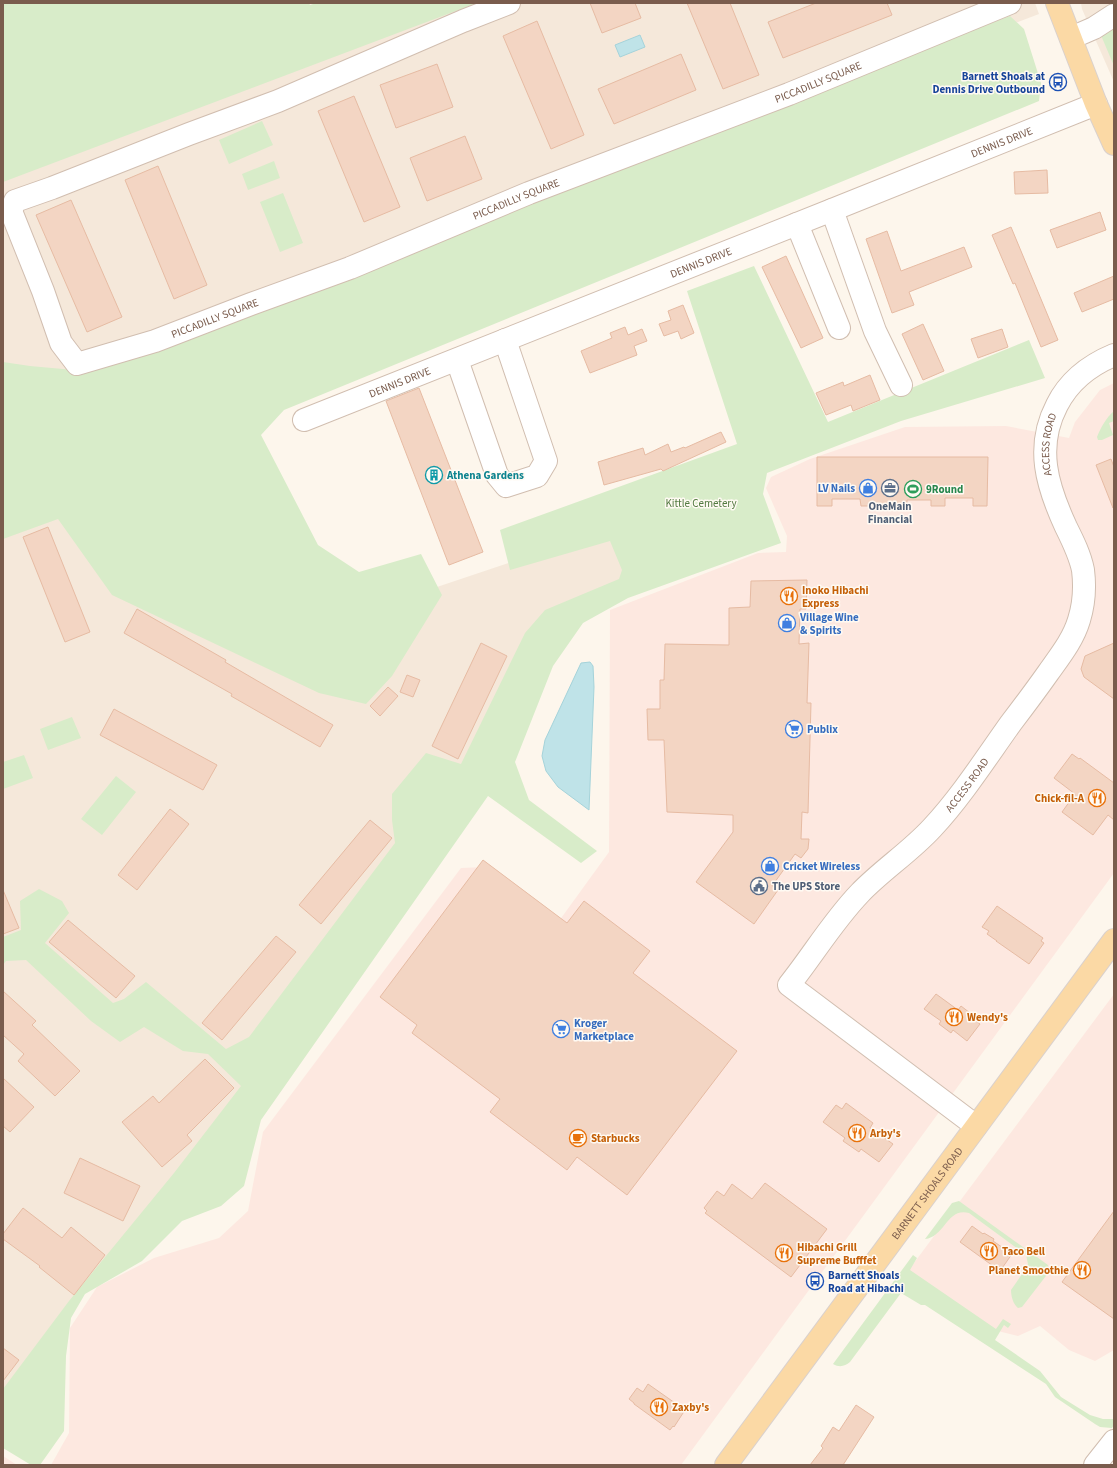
<svg xmlns="http://www.w3.org/2000/svg" width="1117" height="1468" font-family="'Source Sans 3',sans-serif">
	<style>
		.residential { fill: #f5e8da }
		.commercial { fill: #fde8e0 }
		.green { fill: #d8ecc9 }
		.water { fill: #bfe3e8; stroke: #a5d3da }
		.building { fill: #f3d5c3; stroke: #e6bba3 }
		.lines { fill: none; stroke-linecap: round; stroke-linejoin: round }
		.minor-casing { stroke: #d1beb0; stroke-width: 24 }
		.major-casing { stroke: #dad1cd; stroke-width: 24 }
		.minor { stroke: #fff; stroke-width: 22 }
		.major { stroke: #fbd9a5; stroke-width: 22 }
		.labels { text-anchor: middle; dominant-baseline: central; stroke-width: 3; stroke-linejoin: round; paint-order: stroke }
		.transit-label { font-size: 11px; font-weight: bold; fill: #164399; stroke: #fffaf3; text-anchor: end }
		.street-label { font-size: 11px; fill: #7a5c4d; stroke: #fffaf3 }
		.culture-label { font-size: 11px; font-weight: bold; fill: #0d838f; stroke: #fffaf3; text-anchor: start }
		.shop-label { font-size: 11px; font-weight: bold; fill: #366cbe; stroke: #fffaf3; text-anchor: start }
		.leisure-label { font-size: 11px; font-weight: bold; fill: #27864d; stroke: #fffaf3; text-anchor: start }
		.park-label { font-size: 11px; fill: #537a41; stroke: #fffaf3 }
		.service-label { font-size: 11px; font-weight: bold; fill: #4e5e75; stroke: #fffaf3 }
		.food-label { font-size: 11px; font-weight: bold; fill: #c56008; stroke: #fffaf3; text-anchor: start }
	</style>
	<rect width="100%" height="100%" fill="#fdf6ec"/>
	<path class="residential" d="M449 3H1035L1039 14 11 407 3 387V164Z
		M1081 3H1114V82L1082 9Z
		M69 500 106 575 431 589 615 527 635 580 560 611 476 769 245 1083 3 1399V526Z"/>
	<path class="commercial" d="M1114 383V873L681 1465H51L69 1433 70 1328 97 1287 154 1258 219 1238 248 1211 263 1132 461 868 486 867 559 921 609 852 610 610 758 553 786 552 787 536 766 488 771 477 810 459 905 427 1006 426 1069 438 1075 422 1100 390Z
		M1114 994V1350L1095 1361 1069 1350 1040 1326 1018 1336 994 1330 908 1271Z
		M3 1456 17 1465H3Z"/>
	<path class="green" d="M3 3H309L310 5 316 3H477L3 182Z
		M1010 16 1024 29 1041 83 1039 101 284 410 261 435 318 545 359 572 421 554 442 595 392 676 366 704 319 693 112 595 58 519 3 539V362L30 366 74 370Z
		M1114 28V66L1100 33 1110 29Z
		M262 121 273 145 229 164 219 140Z
		M274 161 280 178 248 190 242 174Z
		M283 193 303 243 280 252 260 202Z
		M754 266 828 422 1029 340 1045 378 901 421 767 473 763 494 781 543 628 598 583 623 553 666 515 762 529 800 597 851 581 863 488 796 261 1120 244 1186 221 1206 182 1221 142 1261 85 1294 71 1318 66 1356 64 1431 40 1465H31L3 1448V1389L69 1301 174 1173 241 1086 208 1054 183 1051 144 1027 120 1042 91 1021 26 960 6 961 3 965V937L21 930 20 901 39 889 62 901 69 913 45 943 113 1003 124 999 146 982 226 1049 249 1037 395 843 392 820V794L426 753 461 764 525 633 545 610 619 579 622 570 610 541 510 570 500 530 737 444 687 291Z
		M1114 411V421L1109 423 1113 435 1102 440H1098L1097 437C1101 427 1106 418 1114 411Z
		M72 717 81 738 48 750 40 729Z
		M24 755 33 778 3 789V762Z
		M116 776 136 792 102 835 81 819Z
		M959 1201 1048 1265 1049 1272 1022 1307 1018 1308C1013 1304 1011 1296 1011 1290L1027 1267 1028 1264 1026 1255 969 1213C947 1207 945 1237 925 1239L952 1203Z
		M913 1255 917 1258 910 1270 996 1329 1003 1319 1011 1324 1008 1328 1004 1325 995 1340 1040 1371 1061 1397 1090 1415 1103 1419H1114V1425L1112 1428 1100 1427 1095 1424 1055 1397 1046 1384 925 1305H921L901 1293 850 1362C845 1366 840 1368 833 1364Z"/>
	<path class="water" d="M640 35 645 47 620 57 615 45Z
		M590 662 593 666 594 687 589 810 558 787 546 771 542 756 545 740 581 663Z"/>
	<path class="building" d="M590 3H635L641 18 602 33Z
		M687 3H730L759 75 723 89Z
		M816 3H887L892 15 783 58 768 22Z
		M537 21 584 135 551 149 503 36Z
		M681 54 696 90 614 124 598 89Z
		M437 64 453 107 396 128 380 85Z
		M354 96 400 207 364 222 318 111Z
		M465 136 482 179 427 201 410 158Z
		M158 166 207 285 174 299 125 180Z
		M1047 170 1048 193 1015 194 1014 172Z
		M71 200 122 317 87 332 36 215Z
		M1100 212 1106 230 1057 248 1050 230Z
		M1011 227 1058 340 1041 347 1015 283 1013 284 992 235Z
		M887 231 901 271 964 247 972 267 909 292 914 305 892 313 866 239Z
		M786 256 823 338 801 348 762 267Z
		M1114 276V299L1082 312 1074 293Z
		M683 305 694 333 681 339 678 331 664 336 659 324 671 320 668 311Z
		M923 324 944 371 923 380 902 334Z
		M625 327 628 335 642 329 647 341 634 346 637 355 590 373 581 351 612 338 610 333Z
		M1002 329 1008 347 978 358 971 339Z
		M870 375 880 400 853 411 851 405 826 415 816 393 843 382 844 386Z
		M419 388 483 552 449 565 386 401Z
		M721 432 726 442 663 471 661 469 604 485 598 462 643 448 645 455 668 444 671 452 684 447 685 448Z
		M817 457H988L987 506H973V498H945V506H931V500H907V506H861L860 499H832V506H817Z
		M1111 459 1114 467 1113 508 1096 465Z
		M48 527 90 632 65 642 23 537Z
		M807 580 806 609H800L799 644 809 643 807 703H811L808 813 802 812 801 839H809L808 849 801 858 795 854 772 886 778 890 754 924 696 882 733 832V815L667 812 664 740H648L647 709H660V680H664L665 644 729 645V608L750 607 751 581Z
		M137 609 226 660 225 662 333 725 320 747 231 696 232 694 124 633Z
		M481 643 507 656 458 759 432 746Z
		M1114 643V699L1084 677 1081 669 1085 656Z
		M407 675 420 680 413 697 400 692Z
		M388 687 398 696 380 716 370 706Z
		M114 709 217 765 203 790 100 735Z
		M1072 754 1079 759 1080 758 1114 783V820L1108 815 1093 835 1062 812 1075 794 1054 778Z
		M170 809 189 824 137 890 118 875Z
		M370 820 392 838 321 924 299 905Z
		M483 860 567 923 584 901 650 951 633 973 737 1051 627 1195 577 1157 567 1170 490 1112 500 1099 412 1033 417 1025 380 997Z
		M3 890 19 928 3 934Z
		M997 906 1043 938 1041 941 1044 943 1029 964 996 941H997L987 934 989 931 982 927Z
		M68 920 135 976 116 998 49 942Z
		M276 936 296 952 222 1040 202 1023Z
		M3 991 36 1021 32 1025 80 1071 55 1096 18 1061 24 1054 3 1035Z
		M936 994 958 1010 961 1006 974 1016 972 1018 980 1024 967 1041 953 1030 951 1033 939 1024 941 1021 924 1009Z
		M205 1059 234 1088 187 1135 192 1141 162 1167 122 1122 153 1096 159 1103Z
		M3 1078 34 1107 10 1132 3 1126Z
		M846 1103 873 1123 870 1128 893 1144 879 1162 861 1149 859 1152 843 1141 845 1138 823 1122 836 1105 842 1109Z
		M80 1158 140 1186 123 1221 64 1193Z
		M765 1183 827 1229 791 1277 705 1213 707 1211 704 1208 717 1191 724 1196 732 1184 752 1199Z
		M23 1208 62 1238 71 1227 105 1255 74 1295 39 1267 40 1266 3 1239V1234Z
		M1114 1211V1319L1062 1282Z
		M972 1226 983 1234 984 1233 994 1239 993 1241 1012 1254 1000 1271 960 1242Z
		M3 1348 19 1360 3 1381Z
		M648 1384 685 1410 674 1427 673 1426 670 1430 634 1404V1403L629 1399 637 1388 643 1392Z
		M856 1405 874 1417 843 1465H810L823 1448 821 1446 833 1427 839 1431Z"/>
	<g class="lines">
		<g class="minor-casing">
			<g id="minor">
				<path id="s1" d="M509 3 463 21 278 101 189 134 52 188 15 201 11 211 43 291 61 343 77 364 155 341 251 304 350 268 529 193 789 94 1010 3"/>
				<path d="M1071 38 1094 28 1114 15"/>
				<path d="M832 210 875 331 901 385"/>
				<path d="M797 224 839 328"/>
				<path d="M457 360 497 475 506 486 537 476 546 461 505 340"/>
				<path id="s2" d="M304 420 832 210 1096 104"/>
				<path id="s3" d="M976 1126 789 985C813 955 833 921 860 893 882 870 910 852 932 828 961 797 986 758 1011 723 1024 706 1036 690 1048 673 1060 656 1073 640 1079 620 1084 604 1085 586 1083 570 1080 555 1073 541 1066 527 1047 486 1035 447 1057 405 1069 381 1090 365 1114 355"/>
				<path d="M1095 1465 1114 1441"/>
			</g>
		</g>
		<g class="major-casing">
			<g id="major">
				<path d="M1057 3 1096 104 1114 144"/>
				<path id="s4" d="M726 1465 1114 940"/>
			</g>
		</g>
		<use href="#minor" class="minor"/>
		<use href="#major" class="major"/>
	</g>
	<defs>
		<g id="bus-ring" transform="scale(0.9)"><circle r="9.5" fill="#fffaf3" stroke="#1a4fb4" stroke-width="1.5"/><path d="M-5-6H5V4H4V6H2V4H-2V6H-4V4H-5ZM-3.5-4V0h7V-4ZM-3.5 1.2v1.5H-2V1.2ZM2 1.2v1.5H3.5V1.2Z" fill="#1a4fb4"/></g>
		<g id="building-ring" transform="scale(0.9)"><circle r="9.5" fill="#fffaf3" stroke="#0f9aa8" stroke-width="1.5"/><path d="M-4-6H4V6H1V3H-1V6H-4ZM-2.5-4.3h1.7v1.8h-1.7ZM.8-4.3h1.7v1.8H.8ZM-2.5-1h1.7V.8h-1.7ZM.8-1h1.7V.8H.8Z" fill="#0f9aa8"/></g>
		<g id="shop-ring" transform="scale(0.9)"><circle r="9.5" fill="#fffaf3" stroke="#3f7fe0" stroke-width="1.5"/><path d="M-5-2.5h2.3a2.7 3.5 0 0 1 5.4 0H5L5.5 6h-11ZM-1.5-2.5h3a1.5 2.3 0 0 0-3 0Z" fill="#3f7fe0"/></g>
		<g id="office-ring" transform="scale(0.9)"><circle r="9.5" fill="#fffaf3" stroke="#5c6f8a" stroke-width="1.5"/><path d="M-6-3h4V-5.5h4V-3h4V5H-6ZM-1-4.5V-3h2v-1.5ZM-6 0V1H6V0Z" fill="#5c6f8a"/></g>
		<g id="stadium-ring" transform="scale(0.9)"><circle r="9.5" fill="#fffaf3" stroke="#2e9e5b" stroke-width="1.5"/><path d="M0-5a6.5 5 0 1 0 0 10a6.5 5 0 1 0 0-10ZM-3.5-1.8h7v3.6h-7Z" fill="#2e9e5b"/></g>
		<g id="restaurant-ring" transform="scale(0.9)"><circle r="9.5" fill="#fffaf3" stroke="#e8710a" stroke-width="1.5"/><path d="M-5-6h1v4h1v-4h1v4h1v-4h1v5L-1.5 .5V6h-2V.5L-5-1ZM5-6V6H3V1.5H1.5Q1.5-4 5-6Z" fill="#e8710a"/></g>
		<g id="supermarket-ring" transform="scale(0.9)"><circle r="9.5" fill="#fffaf3" stroke="#3f7fe0" stroke-width="1.5"/><path d="M-6-5.5h2.5l.6 2H6L4.5 2H-2.5L-4.4-4H-6ZM-1.5 3.2a1.3 1.3 0 1 0 .1 0ZM3 3.2a1.3 1.3 0 1 0 .1 0Z" fill="#3f7fe0"/></g>
		<g id="civic-ring" transform="scale(0.9)"><circle r="9.5" fill="#fffaf3" stroke="#5c6f8a" stroke-width="1.5"/><path d="M-.6-6.5H3V-4.5H.6V-3L4-1V1h2V6H-6V1h2V-1L-.6-3ZM-1.2 2.5V6h2.4V2.5Z" fill="#5c6f8a"/></g>
		<g id="cafe-ring" transform="scale(0.9)"><circle r="9.5" fill="#fffaf3" stroke="#e8710a" stroke-width="1.5"/><path d="M-5.5-4.5H6V0H3Q3 3.5 0 3.5H-2.5Q-5.5 3.5-5.5 0ZM3-3.2v2h1.7v-2ZM-6 4.5H4V6H-6Z" fill="#e8710a"/></g>
	</defs>
	<g fill-rule="evenodd">
		<use href="#bus-ring" x="1058" y="82"/>
		<use href="#building-ring" x="434" y="475"/>
		<use href="#shop-ring" x="868" y="488"/>
		<use href="#office-ring" x="890" y="488"/>
		<use href="#stadium-ring" x="913" y="489"/>
		<use href="#restaurant-ring" x="789" y="596"/>
		<use href="#shop-ring" x="787" y="623"/>
		<use href="#supermarket-ring" x="794" y="729"/>
		<use href="#restaurant-ring" x="1097" y="798"/>
		<use href="#shop-ring" x="770" y="866"/>
		<use href="#civic-ring" x="759" y="886"/>
		<use href="#restaurant-ring" x="954" y="1017"/>
		<use href="#supermarket-ring" x="561" y="1029"/>
		<use href="#restaurant-ring" x="857" y="1133"/>
		<use href="#cafe-ring" x="578" y="1138"/>
		<use href="#restaurant-ring" x="989" y="1251"/>
		<use href="#restaurant-ring" x="784" y="1253"/>
		<use href="#restaurant-ring" x="1082" y="1270"/>
		<use href="#bus-ring" x="815" y="1281"/>
		<use href="#restaurant-ring" x="659" y="1407"/>
	</g>
	<g class="labels">
		<g class="transit-label">
			<text x="1045" y="76">Barnett Shoals at<tspan x="1045" dy="13">Dennis Drive Outbound</tspan></text>
			<text x="828" y="1275" text-anchor="start">Barnett Shoals<tspan x="828" dy="13">Road at Hibachi</tspan></text>
		</g>
		<g class="street-label">
			<text stroke="none"><textPath href="#s1" startOffset="1504">PICCADILLY SQUARE</textPath></text>
			<text stroke="none"><textPath href="#s2" startOffset="751">DENNIS DRIVE</textPath></text>
			<text stroke="none"><textPath href="#s1" startOffset="1180">PICCADILLY SQUARE</textPath></text>
			<text stroke="none"><textPath href="#s2" startOffset="427">DENNIS DRIVE</textPath></text>
			<text stroke="none"><textPath href="#s1" startOffset="856">PICCADILLY SQUARE</textPath></text>
			<text stroke="none"><textPath href="#s2" startOffset="103">DENNIS DRIVE</textPath></text>
			<text stroke="none"><textPath href="#s3" startOffset="886">ACCESS ROAD</textPath></text>
			<text stroke="none"><textPath href="#s3" startOffset="503">ACCESS ROAD</textPath></text>
			<text stroke="none"><textPath href="#s4" startOffset="338">BARNETT SHOALS ROAD</textPath></text>
		</g>
		<g class="culture-label">
			<text x="447" y="475">Athena Gardens</text>
		</g>
		<g class="shop-label">
			<text x="855" y="488" text-anchor="end">LV Nails</text>
			<text x="800" y="617">Village Wine<tspan x="800" dy="13">&amp; Spirits</tspan></text>
			<text x="807" y="729">Publix</text>
			<text x="783" y="866">Cricket Wireless</text>
			<text x="574" y="1023">Kroger<tspan x="574" dy="13">Marketplace</tspan></text>
		</g>
		<g class="leisure-label">
			<text x="926" y="489">9Round</text>
		</g>
		<g class="park-label">
			<text x="701" y="503">Kittle Cemetery</text>
		</g>
		<g class="service-label">
			<text x="890" y="506">OneMain<tspan x="890" dy="13">Financial</tspan></text>
			<text x="772" y="886" text-anchor="start">The UPS Store</text>
		</g>
		<g class="food-label">
			<text x="802" y="590">Inoko Hibachi<tspan x="802" dy="13">Express</tspan></text>
			<text x="1084" y="798" text-anchor="end">Chick-fil-A</text>
			<text x="967" y="1017">Wendy's</text>
			<text x="870" y="1133">Arby's</text>
			<text x="591" y="1138">Starbucks</text>
			<text x="797" y="1247">Hibachi Grill<tspan x="797" dy="13">Supreme Bufffet</tspan></text>
			<text x="1002" y="1251">Taco Bell</text>
			<text x="1069" y="1270" text-anchor="end">Planet Smoothie</text>
			<text x="672" y="1407">Zaxby's</text>
		</g>
	</g>
	<rect width="1117" height="1468" fill="none" stroke="#7a5c4d" stroke-width="8"/>
</svg>
